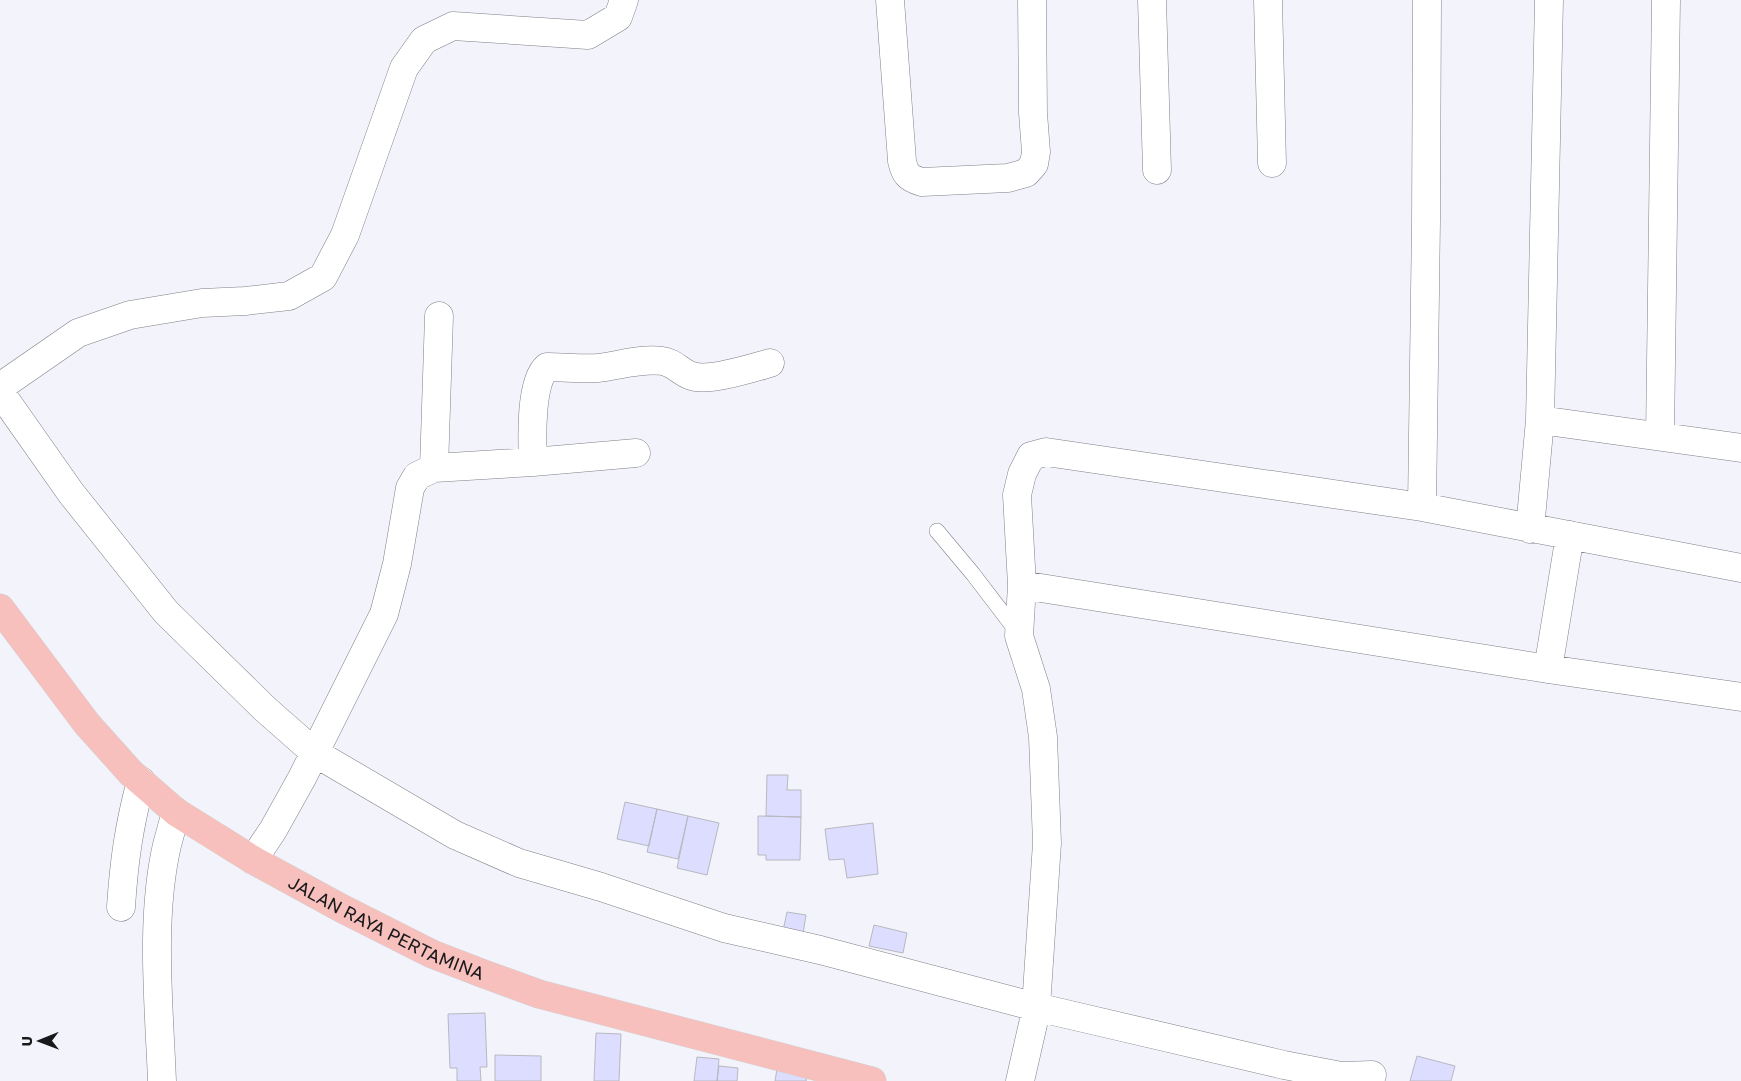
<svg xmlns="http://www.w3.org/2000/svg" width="1741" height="1081" font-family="'Golos Text',sans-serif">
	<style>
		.building { fill: #ddf; stroke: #b8b8c0 }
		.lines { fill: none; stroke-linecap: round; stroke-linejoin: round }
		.lane-casing { stroke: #7f7f87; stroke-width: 16 }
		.street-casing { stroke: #7f7f87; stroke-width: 29 }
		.primary-casing { stroke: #d1d1d2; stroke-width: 29 }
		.lane { stroke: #fff; stroke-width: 15 }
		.street { stroke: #fff; stroke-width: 28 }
		.primary { stroke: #f8c0bc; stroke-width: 28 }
		.labels { text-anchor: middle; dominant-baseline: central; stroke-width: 4; stroke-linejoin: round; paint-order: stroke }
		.street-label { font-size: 18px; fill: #19191c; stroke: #f3f3fc }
	</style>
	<rect width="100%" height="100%" fill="#f3f3fc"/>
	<path class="building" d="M767 775H788L787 790H801V817L766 816Z
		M625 802 657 809 649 846 617 839Z
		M657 809 688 816 678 859 647 852Z
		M688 816 719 823 707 875 677 868Z
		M758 816 801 817 800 860H766V855H758Z
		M873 823 878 874 847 878 844 859 829 860 825 829Z
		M787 912 806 915 803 934 783 931Z
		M874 925 907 933 903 953 869 946Z
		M485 1013 487 1067H480L481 1081H457V1068H450L448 1014Z
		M596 1033 621 1034 619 1081H594Z
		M495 1055 541 1056V1081H495Z
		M1417 1056 1455 1066 1451 1081H1410Z
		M697 1057 719 1059 717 1081H694Z
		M778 1063 809 1068 806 1081H775Z
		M719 1066 738 1068 737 1081H717Z"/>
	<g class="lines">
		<g class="lane-casing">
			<path id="lane" d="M937 531 973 574 1018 633"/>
		</g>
		<g class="street-casing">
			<path id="street" d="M890 0 902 161C905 174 908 178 922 182L1008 178 1026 173 1034 164 1036 152 1033 113 1032 0
				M1152 0 1157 170
				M1268 0 1272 163
				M0 387 78 333 130 315 202 303 245 301 289 296 323 277 345 235 404 68 424 40 453 26 588 35 618 17 624 0
				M0 392 71 493 166 612 264 708 315 753 455 835 519 863 601 887 724 928 820 950 1036 1007 1284 1065 1341 1076 1372 1075
				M1540 420 1741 448
				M1660 436 1666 0
				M533 462 636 453
				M434 468 439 316
				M1422 507 1426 221 1427 0
				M1530 529 1540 420 1549 0
				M1022 585 1548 669 1741 697
				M1548 669 1570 535
				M253 860 273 830 302 778 384 614 397 564 410 488 417 476 434 468 533 462C532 440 530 381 547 367 564 367 581 369 597 368 618 366 641 358 662 361 674 362 681 373 692 376 709 382 752 368 770 363
				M121 907C124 861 129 826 141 781
				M162 1081C159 1005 150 919 167 845 170 834 173 823 176 812
				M1020 1081 1033 1024 1036 1007 1047 843 1043 737 1036 689 1019 636 1022 585 1017 495 1022 474 1031 456 1046 452 1422 507 1741 568"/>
		</g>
		<g class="primary-casing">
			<g id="primary">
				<path id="s1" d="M0 608 87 724 131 773 176 812 253 860 341 908 432 954 484 974 539 994 872 1081"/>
			</g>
		</g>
		<use href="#lane" class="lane"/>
		<use href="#street" class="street"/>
		<use href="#primary" class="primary"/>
	</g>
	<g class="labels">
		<g class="street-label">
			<text stroke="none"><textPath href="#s1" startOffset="511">JALAN RAYA PERTAMINA</textPath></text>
		</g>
	</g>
	<g transform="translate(40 1041) rotate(269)" stroke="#f3f3fc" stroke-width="4" paint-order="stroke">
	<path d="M0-4L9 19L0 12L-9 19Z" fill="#19191c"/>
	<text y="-8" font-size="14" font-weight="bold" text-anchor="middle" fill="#19191c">U</text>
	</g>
</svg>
